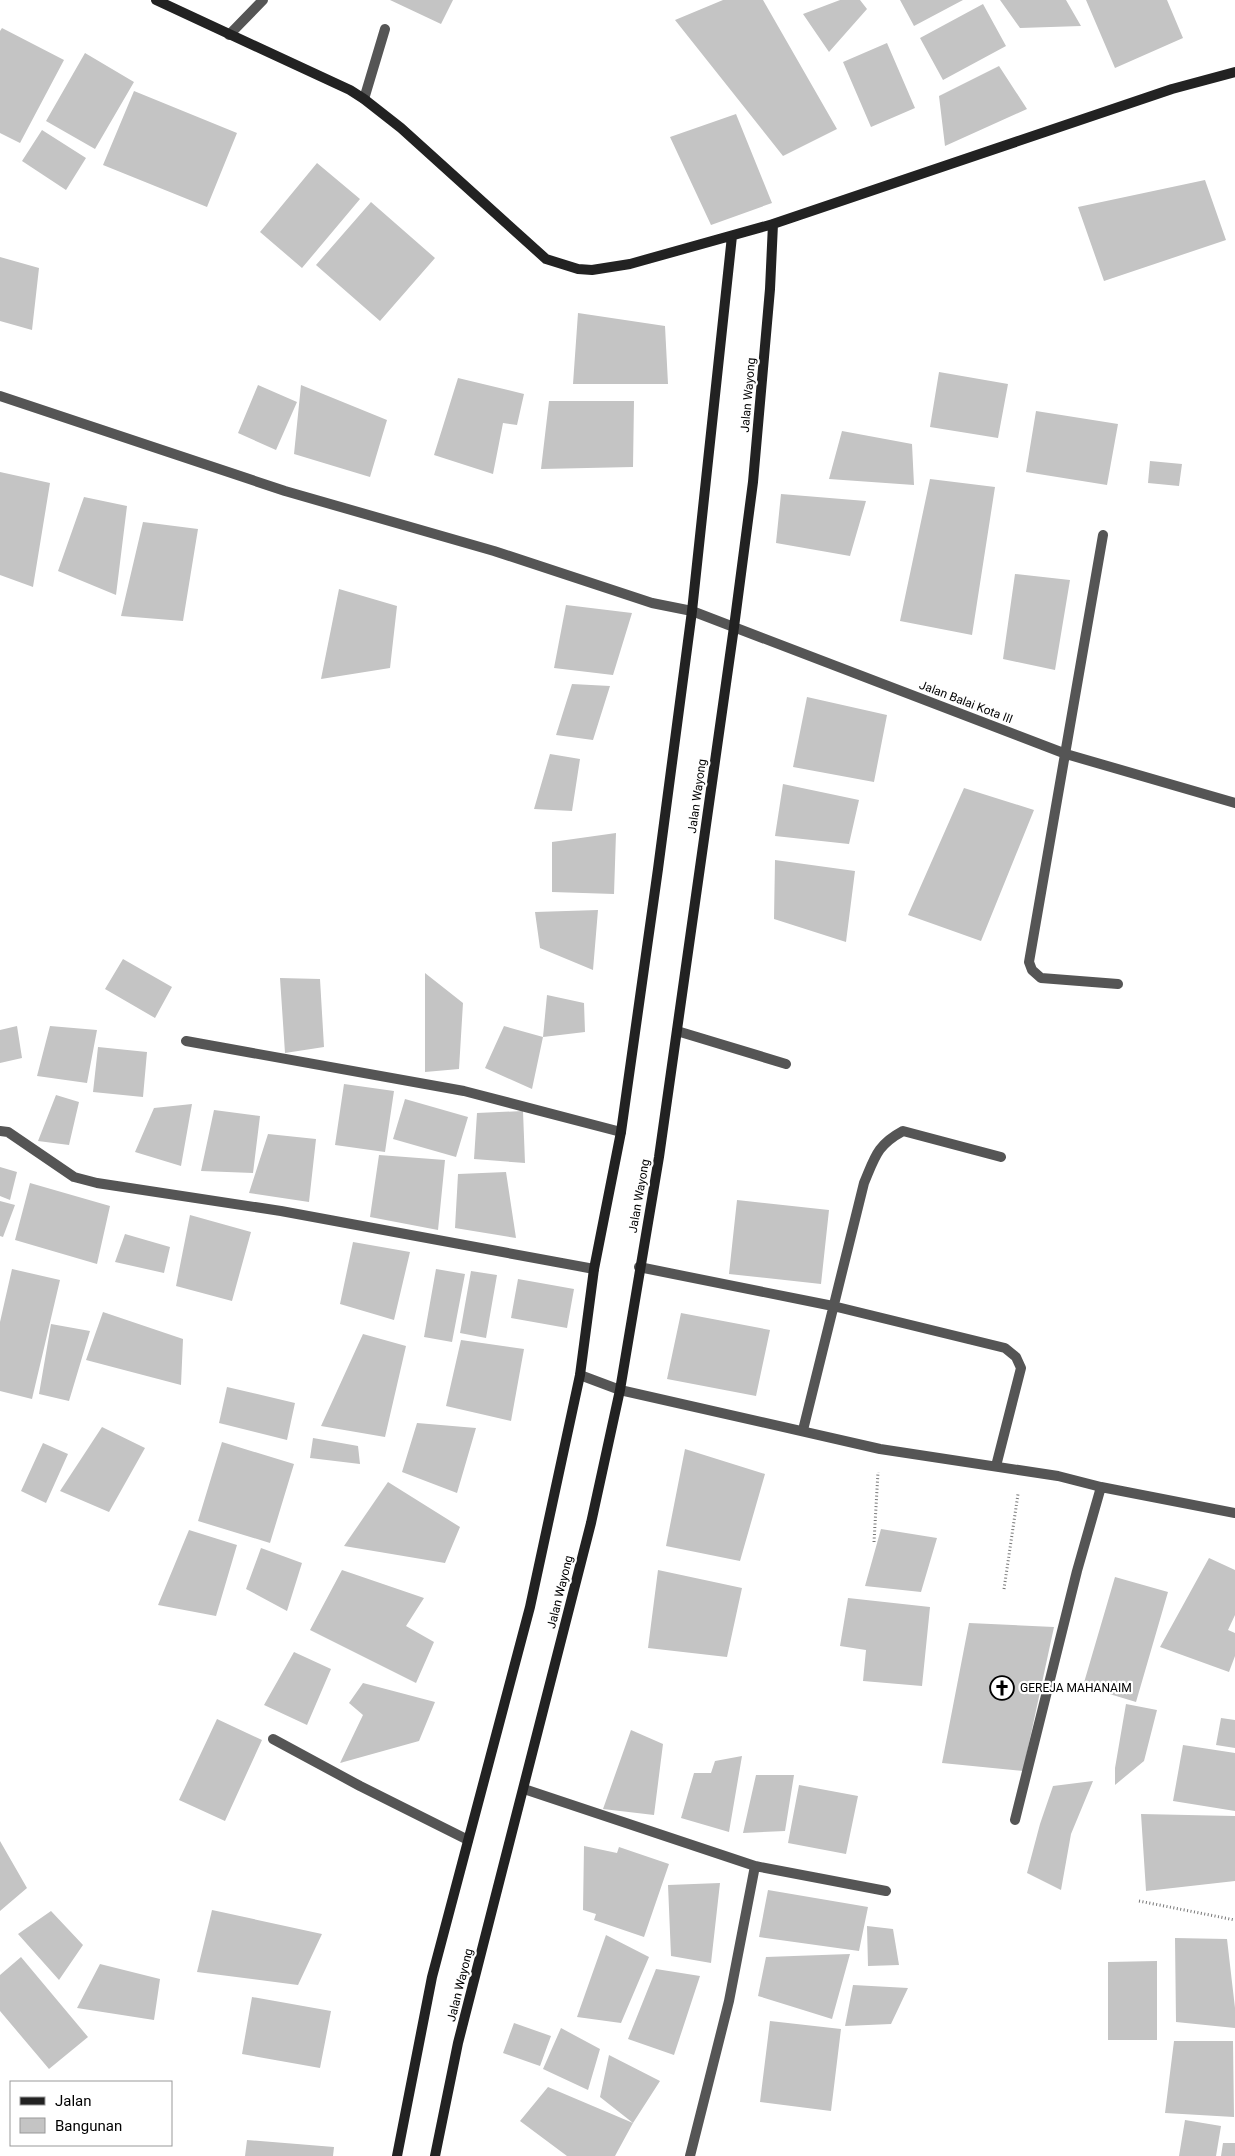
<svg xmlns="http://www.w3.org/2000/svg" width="1235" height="2156" font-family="Roboto,sans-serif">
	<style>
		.building { fill: #c4c4c4 }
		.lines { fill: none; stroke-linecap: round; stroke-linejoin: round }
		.path { stroke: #777; stroke-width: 3; stroke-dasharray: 1 2.5; stroke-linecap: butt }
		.lane { stroke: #555; stroke-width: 10 }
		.street { stroke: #555; stroke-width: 10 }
		.secondary { stroke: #222; stroke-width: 10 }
		.labels { text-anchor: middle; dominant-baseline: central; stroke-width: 4.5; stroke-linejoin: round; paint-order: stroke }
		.street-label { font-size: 12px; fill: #000; stroke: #fff }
		.poi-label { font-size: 12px; fill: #000; stroke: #fff; text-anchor: start }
	</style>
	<rect width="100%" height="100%" fill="#fff"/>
	<path class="building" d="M390 0H453L441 24Z
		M723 0H763L837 129 783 156 675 20Z
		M840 0H860L867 9 829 52 803 14Z
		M900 0H963L914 26Z
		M1000 0H1066L1081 26 1020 28Z
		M1086 0H1167L1183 38 1115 68Z
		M983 4 1006 46 943 80 920 38Z
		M2 28 64 60 20 143 0 133V31Z
		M887 43 915 108 871 127 843 62Z
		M85 53 134 82 95 149 46 121Z
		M999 66 1027 109 945 146 939 96Z
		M134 91 237 133 207 207 103 165Z
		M736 114 772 203 711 225 670 137Z
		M42 130 86 158 66 190 22 161Z
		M317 163 360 199 302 268 260 232Z
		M1205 180 1226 240 1104 281 1078 207Z
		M371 202 435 258 380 321 316 265Z
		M0 257 39 268 32 330 0 321Z
		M578 313 665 326 668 384H573Z
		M939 372 1008 384 998 438 930 427Z
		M458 378 524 394 517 425 503 423 493 474 434 455Z
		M258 385 297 402 276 450 238 433Z
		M301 385 387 420 370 477 294 454Z
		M549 401H634L633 467 541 469Z
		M1036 411 1118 424 1107 485 1026 472Z
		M842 431 912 444 914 485 829 479Z
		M1150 461 1182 464 1179 486 1148 483Z
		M0 472 50 483 33 587 0 575Z
		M930 479 995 487 972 635 900 621Z
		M781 494 866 501 850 556 776 543Z
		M84 497 127 506 116 595 58 571Z
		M143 522 198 529 183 621 121 616Z
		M1015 574 1070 580 1055 670 1003 659Z
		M339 589 397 606 390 668 321 679Z
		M566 605 632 613 613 675 554 668Z
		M572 684 610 686 593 740 556 735Z
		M807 697 887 715 874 782 793 767Z
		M550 754 580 759 572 811 534 809Z
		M783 784 859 800 849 844 775 836Z
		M964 788 1034 810 981 941 908 915Z
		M616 833 614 894 552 892V842Z
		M775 860 855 871 846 942 774 919Z
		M598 910 593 970 540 948 535 912Z
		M123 959 172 987 155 1018 105 989Z
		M425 973 463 1003 459 1069 425 1072Z
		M280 978 320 979 324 1047 285 1053Z
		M547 995 584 1003 585 1032 543 1037Z
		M17 1026 22 1058 0 1063V1030Z
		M50 1026 97 1030 87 1083 37 1076Z
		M504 1026 543 1037 532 1089 485 1068Z
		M98 1047 147 1052 143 1097 93 1092Z
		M344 1084 394 1091 385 1152 335 1145Z
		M56 1095 79 1102 69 1145 38 1141Z
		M405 1099 468 1117 456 1157 393 1139Z
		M192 1104 181 1166 135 1152 154 1108Z
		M214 1110 260 1116 253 1173 201 1171Z
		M523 1111 525 1163 474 1159 477 1113Z
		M268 1134 316 1139 309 1202 249 1193Z
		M379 1155 445 1160 438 1230 370 1217Z
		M0 1167 17 1172 10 1200 0 1196Z
		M506 1172 516 1238 455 1228 458 1174Z
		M30 1183 110 1206 97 1264 15 1240Z
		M737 1200 829 1210 821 1284 729 1274Z
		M0 1201 15 1205 3 1237 0 1236Z
		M190 1215 251 1232 232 1301 176 1286Z
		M125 1234 170 1247 164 1273 115 1262Z
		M353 1242 410 1252 394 1320 340 1304Z
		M12 1269 60 1280 32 1399 0 1391V1322Z
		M436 1269 465 1274 452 1342 424 1337Z
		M471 1271 497 1275 486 1338 460 1333Z
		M518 1279 574 1289 567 1328 511 1318Z
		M103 1312 183 1339 181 1385 86 1360Z
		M681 1313 770 1330 756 1396 667 1379Z
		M51 1324 90 1331 69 1401 39 1394Z
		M363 1334 406 1346 385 1437 321 1426Z
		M461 1340 524 1349 511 1421 446 1406Z
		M227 1387 295 1403 287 1440 219 1423Z
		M417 1423 476 1428 457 1493 402 1472Z
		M102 1427 145 1448 109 1512 60 1491Z
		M313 1438 358 1446 360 1464 310 1458Z
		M222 1442 294 1464 270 1543 198 1521Z
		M43 1443 68 1454 46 1503 21 1491Z
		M685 1449 765 1474 740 1561 666 1546Z
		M388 1482 460 1527 445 1563 344 1546Z
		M881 1529 937 1538 921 1592 865 1586Z
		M189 1530 237 1545 216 1616 158 1605Z
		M261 1548 302 1563 287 1611 246 1589Z
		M1209 1558 1235 1570V1615L1228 1630 1235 1633V1656L1229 1672 1160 1647Z
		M342 1570 424 1598 406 1626 434 1642 416 1683 310 1630Z
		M658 1570 742 1588 727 1657 648 1648Z
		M1115 1577 1168 1592 1136 1702 1083 1686Z
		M848 1598 930 1607 922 1686 863 1681 866 1650 840 1646Z
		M969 1623 1054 1627 1023 1771 942 1763Z
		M294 1652 331 1669 307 1725 264 1705Z
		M363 1683 435 1702 419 1741 340 1763 363 1715 349 1703Z
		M1126 1704 1157 1710 1144 1761 1115 1785V1768Z
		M1221 1718 1235 1720V1748L1216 1745Z
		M217 1719 262 1740 225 1821 179 1800Z
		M631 1730 663 1744 654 1815 603 1809Z
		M1183 1745 1235 1753V1811L1173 1801Z
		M742 1756 729 1832 681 1818 694 1773H711L715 1761Z
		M756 1775H794L785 1831 743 1833Z
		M1093 1781 1071 1834 1061 1890 1027 1873 1040 1824 1053 1786Z
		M799 1785 858 1796 846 1854 788 1843Z
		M1141 1814 1235 1816V1881L1146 1891Z
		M0 1841 27 1888 0 1911Z
		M584 1846 617 1853 619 1847 669 1864 644 1937 594 1920 596 1914 583 1910Z
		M720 1883 711 1963 671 1956 668 1885Z
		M768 1890 868 1907 859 1951 759 1937Z
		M212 1910 322 1934 298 1985 197 1972Z
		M51 1911 83 1945 59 1980 18 1934Z
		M867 1926 893 1929 899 1965 868 1966Z
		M606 1935 649 1957 621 2023 577 2017Z
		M1175 1938 1227 1939 1235 2008V2028L1176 2022Z
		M850 1954 832 2019 758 1996 766 1957Z
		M21 1957 88 2037 49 2069 0 2011V1975Z
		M1157 1961V2040H1108V1962Z
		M100 1964 160 1979 154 2020 77 2008Z
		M656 1969 700 1976 674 2055 628 2039Z
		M853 1985 908 1988 891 2024 845 2026Z
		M252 1997 331 2011 320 2068 242 2054Z
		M770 2021 841 2029 831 2111 760 2102Z
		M514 2023 551 2036 540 2066 503 2053Z
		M561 2028 600 2049 588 2090 543 2069Z
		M1174 2041H1233L1234 2117 1165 2113Z
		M609 2055 660 2081 633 2123 600 2097Z
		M548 2087 633 2123 615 2156H567L520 2121Z
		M1185 2120 1221 2126 1216 2156H1179Z
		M247 2140 334 2147 333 2156H245Z
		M1223 2143H1235V2156H1221Z"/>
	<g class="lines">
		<path class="path" d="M874 1542 878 1472
			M1004 1589 1018 1494
			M1139 1901 1235 1920"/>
		<path class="lane" d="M677 1031 786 1064
			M639 1267 833 1306 1005 1348 1016 1357 1021 1368 996 1466
			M803 1430 864 1183C875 1157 877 1145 903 1131L1001 1157"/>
		<path class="street" d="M229 35 263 0
			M364 99 385 29
			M0 396 285 491 494 551 652 603 692 611 1066 754 1235 803
			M1103 535 1029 962 1032 970 1041 978 1118 984
			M186 1041 464 1091 621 1132
			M0 1131 8 1132 74 1177 97 1183 281 1211 594 1269
			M580 1375 620 1390 880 1449 1058 1476 1101 1487 1235 1513
			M273 1739 360 1786 468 1840
			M524 1789 755 1866 886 1891
			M1015 1820 1077 1571 1101 1487
			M690 2156 729 2001 755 1866"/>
		<path class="secondary" d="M156 0 350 90 364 99 401 128 546 259 578 269 592 270 630 264 773 224 1172 89 1235 72
			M397 2156 432 1977 530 1607 580 1375 594 1269 621 1132 658 869 692 611 732 236
			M435 2156 458 2043 591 1523 620 1390 659 1157 734 627 753 482 770 289 773 224"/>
	</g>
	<defs>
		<g id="church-ring" transform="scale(1.25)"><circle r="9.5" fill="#fff" stroke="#000" stroke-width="1.5"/><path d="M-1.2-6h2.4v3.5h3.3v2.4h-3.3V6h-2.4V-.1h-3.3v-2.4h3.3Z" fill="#000"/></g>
	</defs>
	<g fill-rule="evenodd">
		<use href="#church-ring" x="1002" y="1688"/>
	</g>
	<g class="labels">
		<g class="street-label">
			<text transform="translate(748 395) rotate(-85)">Jalan Wayong</text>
			<text transform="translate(966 702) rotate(21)">Jalan Balai Kota III</text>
			<text transform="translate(697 796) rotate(-82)">Jalan Wayong</text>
			<text transform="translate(639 1196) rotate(-80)">Jalan Wayong</text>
			<text transform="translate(560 1592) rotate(-76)">Jalan Wayong</text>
			<text transform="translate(460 1985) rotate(-76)">Jalan Wayong</text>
		</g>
		<g class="poi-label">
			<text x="1020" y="1688">GEREJA MAHANAIM</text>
		</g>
	</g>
	<rect x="10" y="2081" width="162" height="65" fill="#ffffff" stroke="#999999"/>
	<rect x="20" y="2097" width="25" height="8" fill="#222222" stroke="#999999"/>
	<text x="55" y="2106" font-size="15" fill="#000000">Jalan</text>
	<rect x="20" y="2118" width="25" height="15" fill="#c4c4c4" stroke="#999999"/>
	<text x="55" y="2131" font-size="15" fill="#000000">Bangunan</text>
</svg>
